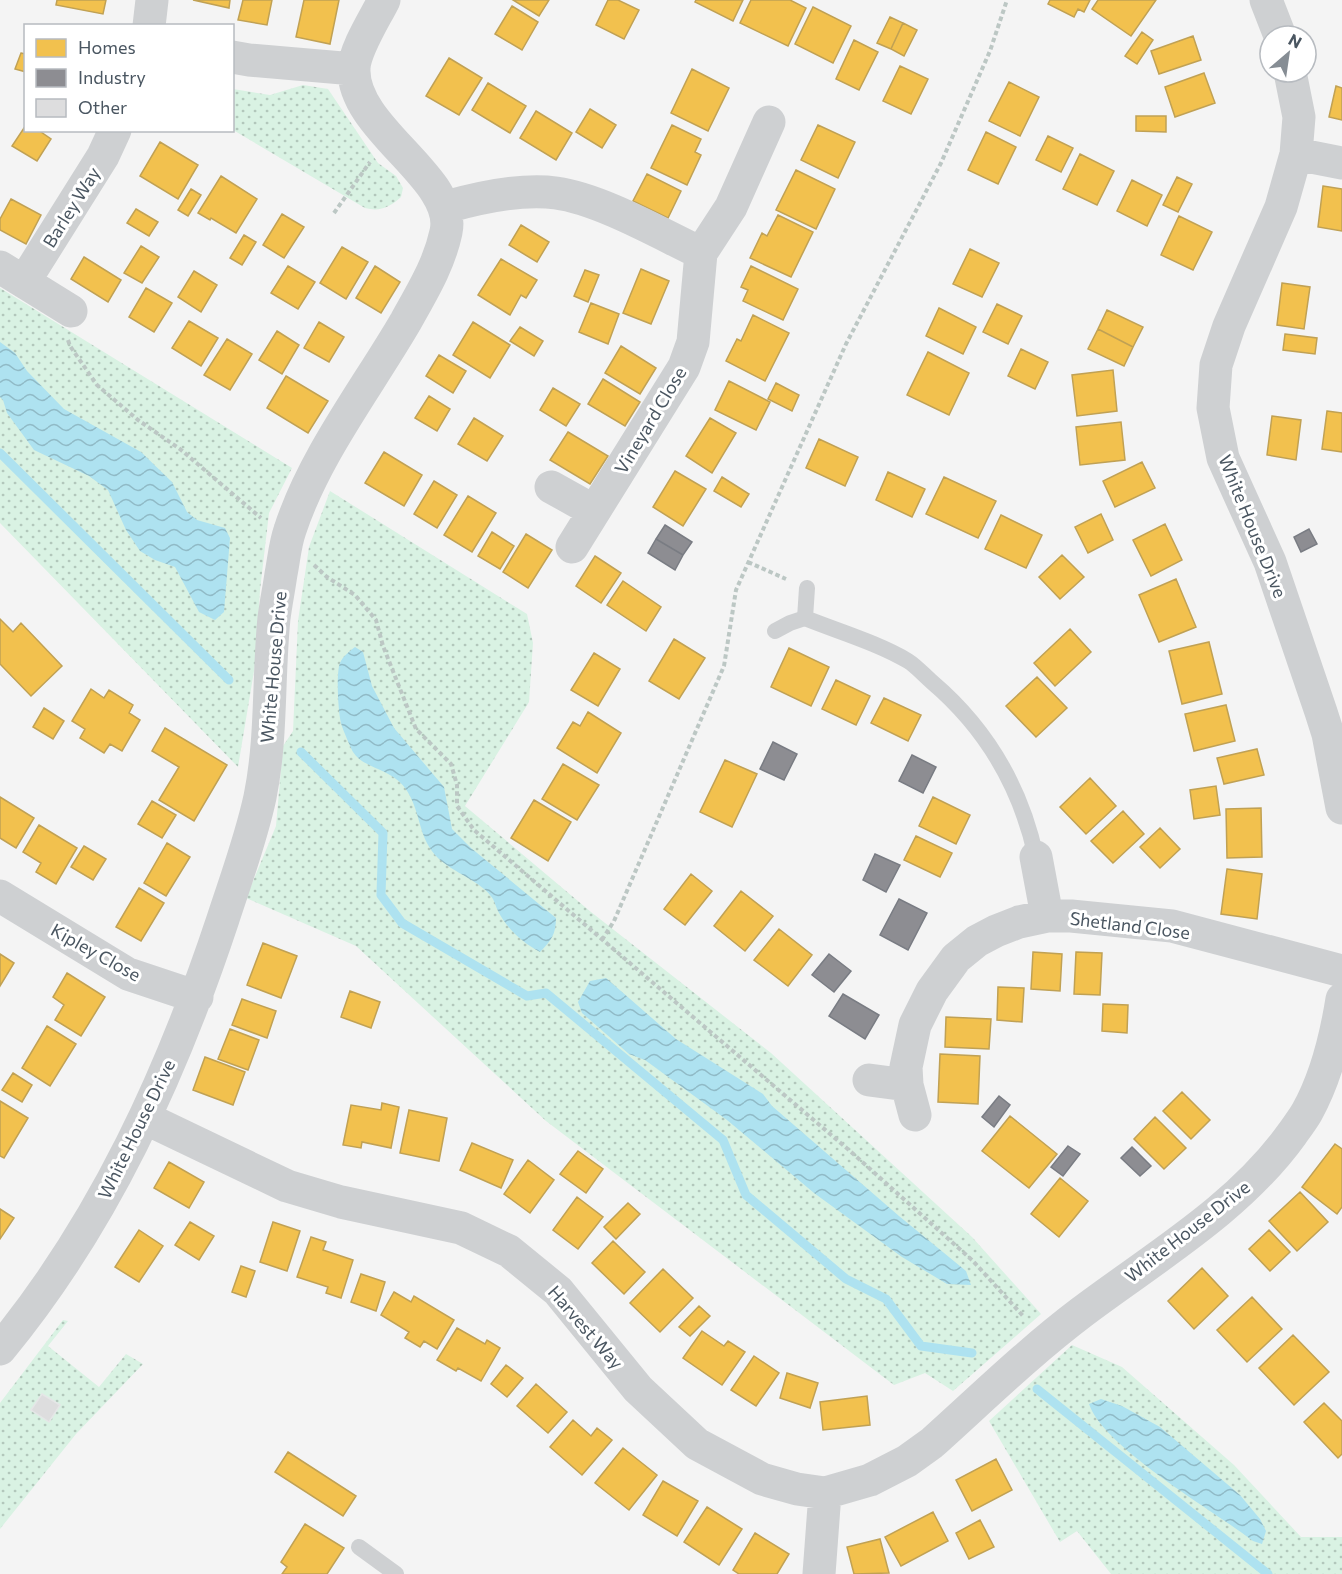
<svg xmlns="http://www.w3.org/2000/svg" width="1342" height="1574" font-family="Commissioner,sans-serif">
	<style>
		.grass { fill: url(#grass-dots) }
		.water { fill: url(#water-waves) }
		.homes { fill: #f2c14e; stroke: #c0a154; stroke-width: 1.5 }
		.industry { fill: #8d8d92; stroke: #797c83; stroke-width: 1.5 }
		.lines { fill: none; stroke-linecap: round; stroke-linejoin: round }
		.stream { stroke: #aee2f0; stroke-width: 9 }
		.building { fill: #ddddde; stroke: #e5e6e7; stroke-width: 1.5 }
		.path { stroke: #bcc7c4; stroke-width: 4; stroke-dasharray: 4.5 3; stroke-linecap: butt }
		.service { stroke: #ced0d2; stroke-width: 16 }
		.minor { stroke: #ced0d2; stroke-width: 33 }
		.labels { text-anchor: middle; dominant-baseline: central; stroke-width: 6; stroke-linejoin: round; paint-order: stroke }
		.street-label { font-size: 18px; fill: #4a5661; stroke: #fff }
	</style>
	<defs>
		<pattern id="grass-dots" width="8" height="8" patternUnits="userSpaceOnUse" patternTransform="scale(1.5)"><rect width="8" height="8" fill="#d9f2e3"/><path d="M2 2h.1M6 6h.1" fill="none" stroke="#b2c7bb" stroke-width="1.8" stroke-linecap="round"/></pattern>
		<pattern id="water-waves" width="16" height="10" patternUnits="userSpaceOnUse" patternTransform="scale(1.5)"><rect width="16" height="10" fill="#aee2f0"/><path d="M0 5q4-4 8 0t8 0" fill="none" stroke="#90bac6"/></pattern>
	</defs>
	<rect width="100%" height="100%" fill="#f4f4f4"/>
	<path class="grass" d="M303 85 328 89 378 163 396 176 403 188 401 197C390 207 380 212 365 208L233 130V89L270 95Z
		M0 288 292 468 269 513 260 590 256 659 238 767 0 523Z
		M330 491 527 614 533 643 529 702 465 806 591 912 771 1053 972 1237 1041 1314 953 1391 925 1373 894 1385 546 1121 356 946 246 898 276 826 283 746 293 731 298 621 309 547Z
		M63 1320 68 1321 48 1346 99 1387 126 1354 143 1364 76 1434 0 1529V1403Z
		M1072 1345 1122 1367 1234 1465 1301 1537H1342V1574H1111L1077 1531 1060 1542 989 1421Z"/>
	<path class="water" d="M0 342 15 353 27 371 64 409 141 452 172 482 187 512 197 520 225 528 230 538 224 612 215 620 199 612 175 567 155 560 140 551 126 530 108 490 89 476 34 450 7 413 3 400 0 397Z
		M355 647 363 652 372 686 394 728 444 787 452 829 471 848 556 918C556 934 551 941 540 952 523 943 507 929 498 911 496 907 495 903 493 899 483 882 452 872 438 858 419 839 421 817 410 796 396 767 365 771 353 752 351 748 342 728 341 723 338 712 336 672 340 663 343 656 350 651 355 647Z
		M606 978 676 1039 763 1094 772 1106 899 1216 966 1271 971 1285 947 1284 902 1257 814 1193 727 1120 645 1060 629 1054 582 1013 578 1002 590 981Z
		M1101 1399 1122 1406 1160 1427 1240 1495 1260 1519 1266 1531 1262 1544 1253 1541C1213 1510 1104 1448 1089 1404Z"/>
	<path class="homes" d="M57 0H106L103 14 56 5Z
		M193 0H230L229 8Z
		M243 0H272L267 25 238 20Z
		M304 0H339L330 44 296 37Z
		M513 0H549L539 16Z
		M608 0H618L639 10 624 39 596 25Z
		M696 0H743L733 21 695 2Z
		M751 0H790L806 8 788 46 740 23Z
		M1050 0H1090L1084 12 1078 9 1074 17 1048 4Z
		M1098 0H1156L1131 36 1092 9Z
		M512 6 538 22 522 50 495 34Z
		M813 7 851 26 833 63 795 44Z
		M890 17 903 23 891 49 877 43Z
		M903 23 917 30 904 56 891 49Z
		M1142 32 1153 40 1137 64 1125 56Z
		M1193 36 1201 60 1159 74 1151 51Z
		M854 40 878 52 859 90 836 79Z
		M21 53 26 54V72L15 69Z
		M449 58 482 78 459 115 426 96Z
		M900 66 928 79 911 114 883 101Z
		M692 69 729 88 708 131 671 113Z
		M1204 73 1215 103 1175 117 1165 87Z
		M1009 82 1039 97 1020 136 989 121Z
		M488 83 526 106 510 133 472 110Z
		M1336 86 1342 88V120L1329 117Z
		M590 109 616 125 602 148 576 132Z
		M536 111 572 133 556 160 520 138Z
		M1136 116H1166V132L1136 131Z
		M26 125V130H38L51 139 37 161 12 146Z
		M672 125 701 139 695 152 701 155 687 185 651 168Z
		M818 125 855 142 838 178 801 160Z
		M986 132 1016 147 998 184 968 170Z
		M1048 136 1073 148 1061 172 1036 160Z
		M160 142 198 165 178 199 140 176Z
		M1080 154 1114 171 1097 205 1063 189Z
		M796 170 835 189 816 229 776 210Z
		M647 174 681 191 668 218 633 201Z
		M221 176 257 199 236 233 211 218 210 220 198 213Z
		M1177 177 1192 184 1178 212 1163 205Z
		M1132 180 1162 195 1147 226 1117 211Z
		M1323 186 1342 189V231L1318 227Z
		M191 189 201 195 188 216 178 210Z
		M11 199 41 215 26 244 0 230V219Z
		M136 209 158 222 149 236 127 223Z
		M282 214 304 227 284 258 263 245Z
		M778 215 813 232 791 277 750 258 762 233 767 236Z
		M1179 216 1212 232 1193 270 1161 255Z
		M521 225 549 242 537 262 509 245Z
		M244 235 256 242 242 265 230 258Z
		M141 246 159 257 142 283 124 273Z
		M342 247 368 262 346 299 320 283Z
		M970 249 999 263 982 297 953 284Z
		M84 257 121 280 108 302 71 279Z
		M501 259 537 280 526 298 521 295 510 315 478 295Z
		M288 266 315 282 298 309 271 293Z
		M375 266 400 282 381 313 356 298Z
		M751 266 798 289 783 320 743 301 748 290 741 287Z
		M641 269 669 281 651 324 623 313Z
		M585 270 599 275 588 302 574 296Z
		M194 271 217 285 201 312 178 297Z
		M1282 283 1310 287 1304 329 1277 325Z
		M146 288 172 303 154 332 129 317Z
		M591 303 619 314 608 344 579 332Z
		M997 304 1022 316 1008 344 983 332Z
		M939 308 976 327 963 354 926 336Z
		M1107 310 1143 327 1133 347 1098 329Z
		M753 315 789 333 765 381 726 361 737 339 741 341Z
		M189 321 218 338 201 366 172 348Z
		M319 322 344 337 329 362 304 348Z
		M473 322 510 345 490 378 453 355Z
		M520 327 543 341 534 356 510 341Z
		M1098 329 1133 347 1124 366 1088 349Z
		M277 331 299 345 282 374 259 360Z
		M1285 334 1317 338 1315 354 1283 350Z
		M227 339 252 354 230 390 204 375Z
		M621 346 656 368 640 394 605 373Z
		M1021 349 1048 362 1035 389 1008 376Z
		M928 352 969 373 949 415 907 395Z
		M439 355 466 371 453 393 426 376Z
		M1113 370 1117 411 1077 416 1072 375Z
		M286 376 328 401 308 433 267 408Z
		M603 379 640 402 625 426 588 404Z
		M729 381 770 402 756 430 715 410Z
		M776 383 799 395 792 411 768 399Z
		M553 388 580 404 566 426 540 410Z
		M429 396 450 409 437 431 415 418Z
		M1327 411 1342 413V452L1322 449Z
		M1272 416 1301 420 1296 460 1267 455Z
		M474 418 503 436 487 461 458 444Z
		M710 418 736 433 712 473 686 456Z
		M1121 422 1125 460 1080 465 1076 427Z
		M568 432 608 456 590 484 550 460Z
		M819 439 858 457 845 486 806 468Z
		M384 452 422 475 404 506 365 483Z
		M1142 462 1155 488 1115 507 1103 481Z
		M675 471 706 489 683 526 653 507Z
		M888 472 925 489 912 517 876 500Z
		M722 477 749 494 741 507 714 491Z
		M944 477 996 501 978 538 926 514Z
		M434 481 457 495 437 528 414 514Z
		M468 496 496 513 472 552 444 535Z
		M1101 514 1113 540 1088 553 1075 527Z
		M1001 515 1042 535 1026 568 985 549Z
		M1165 524 1182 560 1151 576 1133 540Z
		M492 532 514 546 500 569 478 556Z
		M526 534 552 550 528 588 503 572Z
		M1062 555 1084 577 1060 599 1039 577Z
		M595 556 621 573 601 603 576 586Z
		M1176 579 1196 627 1159 642 1139 595Z
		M623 581 661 607 646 631 607 605Z
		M0 619 13 632 21 623 62 666 31 696 0 664Z
		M1070 629 1091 652 1055 686 1034 663Z
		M674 639 705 658 679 699 649 681Z
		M1209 642 1222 694 1182 704 1169 651Z
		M789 648 829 667 811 706 771 687Z
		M594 653 620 669 598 706 571 690Z
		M1037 677 1067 708 1036 737 1006 706Z
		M836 680 870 696 856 725 822 709Z
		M91 689 104 698 109 690 133 705 129 713 140 720 122 751 110 744 104 753 80 738 85 729 72 721Z
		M884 698 921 715 908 741 871 723Z
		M1226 705 1235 741 1194 751 1185 714Z
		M44 708 64 721 53 739 33 727Z
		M588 712 621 733 597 773 557 748 573 722 580 726Z
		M165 728 227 765 194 821 159 800 179 767 152 751Z
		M1257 749 1264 775 1224 784 1217 758Z
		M725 760 757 774 732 827 700 812Z
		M563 764 599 785 577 820 542 799Z
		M1090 778 1116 806 1086 834 1060 807Z
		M1216 786 1220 815 1194 819 1190 790Z
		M0 797 34 818 16 848 0 838Z
		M933 797 970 815 956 844 919 826Z
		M534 800 571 822 548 861 511 838Z
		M152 801 176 815 162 838 138 824Z
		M1261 808 1262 857 1227 858 1226 809Z
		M1123 811 1144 834 1113 863 1091 841Z
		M39 825 77 848 56 884 36 872 41 863 23 852Z
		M1160 828 1180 849 1160 868 1140 847Z
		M916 836 952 853 940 877 904 860Z
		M167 843 190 857 166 896 144 883Z
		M84 846 106 859 93 880 71 867Z
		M1227 869 1262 874 1257 919 1221 914Z
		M691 874 712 891 685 925 664 909Z
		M139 888 164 903 141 941 116 927Z
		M741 891 773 916 745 951 714 926Z
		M779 929 812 955 788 986 754 960Z
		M263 943 297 956 281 998 247 985Z
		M1033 952 1062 954 1060 991 1031 989Z
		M1076 952 1102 953 1100 995 1074 994Z
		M0 954 14 963 0 986Z
		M67 973 105 997 81 1036 55 1020 64 1005 53 997Z
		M998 987 1024 988 1022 1022 997 1020Z
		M350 991 380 1002 371 1028 341 1017Z
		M242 999 276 1011 267 1038 232 1025Z
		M1103 1004 1128 1005 1127 1033 1102 1031Z
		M946 1017 991 1019 989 1049 945 1047Z
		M47 1026 76 1044 50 1086 22 1068Z
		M230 1029 259 1040 248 1070 218 1059Z
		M940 1054 980 1056 978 1104 938 1102Z
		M205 1057 245 1072 233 1105 193 1090Z
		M13 1073 32 1085 22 1102 2 1090Z
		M1182 1092 1210 1120 1191 1139 1163 1111Z
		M0 1101 28 1118 4 1158 0 1156Z
		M382 1103 399 1107 391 1148 362 1142 361 1148 343 1145 351 1105 381 1110Z
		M409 1110 447 1118 439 1161 400 1153Z
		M1010 1116 1057 1154 1029 1188 982 1151Z
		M1155 1117 1186 1148 1164 1169 1134 1139Z
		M472 1143 513 1160 501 1188 460 1170Z
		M1335 1144 1342 1149V1207L1337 1214 1302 1187Z
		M578 1151 603 1169 586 1193 560 1174Z
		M528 1160 554 1180 530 1213 504 1194Z
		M169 1162 204 1182 189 1208 154 1188Z
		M1060 1178 1088 1201 1059 1237 1031 1214Z
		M1300 1192 1328 1222 1297 1251 1269 1221Z
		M577 1197 603 1217 578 1249 553 1230Z
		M628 1203 640 1214 616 1239 604 1227Z
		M0 1209 14 1218 0 1239Z
		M190 1222 214 1236 199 1260 175 1245Z
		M273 1222 300 1231 287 1271 260 1262Z
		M139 1230 163 1246 139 1282 115 1267Z
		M1269 1230 1290 1252 1270 1271 1249 1249Z
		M311 1237 326 1242 323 1250 353 1260 341 1298 326 1293 328 1287 297 1277Z
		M613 1241 645 1272 624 1294 592 1263Z
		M241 1266 255 1271 246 1297 232 1292Z
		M1202 1268 1228 1296 1194 1329 1168 1301Z
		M663 1269 693 1298 660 1332 630 1303Z
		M361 1274 385 1282 376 1311 351 1302Z
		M394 1292 411 1302 414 1296 454 1320 437 1349 424 1341 420 1347 405 1338 409 1332 381 1315Z
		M1252 1297 1282 1329 1247 1362 1217 1330Z
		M699 1306 710 1316 690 1336 679 1327Z
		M457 1328 485 1344 487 1340 500 1348 481 1381 458 1368 456 1371 437 1360Z
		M702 1331 724 1346 728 1341 745 1352 722 1385 683 1358Z
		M1293 1335 1329 1372 1294 1405 1259 1368Z
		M754 1356 779 1373 756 1406 731 1390Z
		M506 1365 523 1378 507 1397 491 1384Z
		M787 1373 818 1383 810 1408 780 1398Z
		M536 1384 567 1412 548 1433 517 1406Z
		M867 1396 870 1425 823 1430 820 1402Z
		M1324 1403 1342 1421V1454L1338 1458 1304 1422Z
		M573 1420 591 1436 597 1428 612 1440 582 1475 550 1447Z
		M623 1448 657 1475 629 1510 595 1483Z
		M288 1452 356 1496 343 1516 275 1472Z
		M996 1459 1012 1490 972 1511 956 1480Z
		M663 1481 698 1501 677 1536 643 1515Z
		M707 1507 742 1529 719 1565 684 1542Z
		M933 1512 948 1541 901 1566 885 1537Z
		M980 1520 994 1547 969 1559 956 1533Z
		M305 1524 344 1548 327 1574H282L287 1567 281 1562Z
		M755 1533 789 1554 777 1574H739L733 1570Z
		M880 1539 889 1573 854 1574 847 1547Z"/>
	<path class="industry" d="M665 525 692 542 683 555 656 539Z
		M1309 529 1317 544 1301 552 1294 537Z
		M656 539 683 555 675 570 648 553Z
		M773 742 797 754 784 780 760 769Z
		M912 755 936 767 923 793 899 781Z
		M875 854 900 865 886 892 863 880Z
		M899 899 927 913 908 950 880 935Z
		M829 954 851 971 834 992 812 975Z
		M843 994 879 1015 865 1039 829 1016Z
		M999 1096 1010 1105 994 1127 982 1117Z
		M1068 1146 1080 1154 1063 1176 1051 1167Z
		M1132 1147 1151 1166 1140 1176 1121 1158Z"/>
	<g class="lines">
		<path class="stream" d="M0 453 229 680
			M301 752 383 833 381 895 402 923 527 996 546 993 723 1140 746 1195 846 1279 886 1299 921 1346 972 1353
			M1037 1389 1268 1574"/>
	</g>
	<path class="building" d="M42 1394 60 1405 49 1422 31 1410Z"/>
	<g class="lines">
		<path class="path" d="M334 213 370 162
			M68 340 70 346 97 385 138 420 180 449 261 518
			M748 562 786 579
			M314 565 327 577 355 595 376 620 383 646 416 729 451 764 457 785V806L474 830 850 1151 972 1260 1024 1317
			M602 940 614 921 724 666 736 590 846 344 941 163 990 51 1007 0"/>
		<path class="service" d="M805 618C837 631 878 643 908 661 916 666 924 675 932 682 986 728 1021 788 1036 857
			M775 631 790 623 805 618 807 588
			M359 1547 396 1574"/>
		<path class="minor" d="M1266 0 1280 36
			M149 26 152 0
			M232 57 249 60 354 69
			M1290 72 1299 117 1296 154 1281 207 1229 326 1216 365 1213 408 1223 458 1270 562 1321 712 1328 734 1342 808
			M1296 154 1342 163
			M446 207C478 198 522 188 556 193 600 199 659 233 701 253L731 207 769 122
			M0 267 71 311
			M24 282 103 156 115 130
			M551 487 594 511
			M572 547 684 367 693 342 701 253
			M1036 857 1047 916
			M0 896 128 974 197 997
			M869 1080 907 1085
			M915 1115 907 1085 906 1067 915 1025 932 991 956 958 977 941 996 931 1019 922 1047 916H1071L1172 926 1342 971
			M145 1118 287 1186 341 1202 461 1228 509 1251 558 1291 638 1389 697 1444 762 1479 797 1489 825 1493 870 1480 907 1461 932 1443C981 1399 1029 1352 1082 1312 1155 1257 1238 1209 1292 1134 1297 1127 1303 1119 1307 1112 1326 1078 1336 1037 1342 999
			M0 1349C104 1223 172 1073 223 919 236 879 251 839 260 797 272 738 268 678 274 618 276 603 279 588 281 574 284 559 285 544 290 530 314 456 367 388 406 321 422 292 439 265 446 232 458 178 351 129 354 68 355 49 375 18 384 0
			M819 1574 825 1493"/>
	</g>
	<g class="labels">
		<g class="street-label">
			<text transform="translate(71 207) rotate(-58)">Barley Way</text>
			<text transform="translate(650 420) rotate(-59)">Vineyard Close</text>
			<text transform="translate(1253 526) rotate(68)">White House Drive</text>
			<text transform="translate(273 667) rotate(-85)">White House Drive</text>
			<text transform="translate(1130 925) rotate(7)">Shetland Close</text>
			<text transform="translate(96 952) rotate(29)">Kipley Close</text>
			<text transform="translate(136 1129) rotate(-64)">White House Drive</text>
			<text transform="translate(1187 1231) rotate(-38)">White House Drive</text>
			<text transform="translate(586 1327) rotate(49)">Harvest Way</text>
		</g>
	</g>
	<rect x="24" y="24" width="210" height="108" fill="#ffffff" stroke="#b7bbc0" stroke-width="1.5"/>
	<rect x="36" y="39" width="30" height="18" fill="#f2c14e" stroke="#b7bbc0" stroke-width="1.5"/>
	<text x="78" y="54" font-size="18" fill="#4a5661">Homes</text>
	<rect x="36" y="69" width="30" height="18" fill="#8d8d92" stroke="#b7bbc0" stroke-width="1.5"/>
	<text x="78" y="84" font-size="18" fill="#4a5661">Industry</text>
	<rect x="36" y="99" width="30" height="18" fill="#ddddde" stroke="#b7bbc0" stroke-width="1.5"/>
	<text x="78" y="114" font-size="18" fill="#4a5661">Other</text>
	<g transform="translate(1288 54) rotate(29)"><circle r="28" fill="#ffffff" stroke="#b7bbc0" stroke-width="1.5"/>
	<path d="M0-4.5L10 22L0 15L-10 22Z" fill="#868d94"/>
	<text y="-9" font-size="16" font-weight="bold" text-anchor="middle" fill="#4a5661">N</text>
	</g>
</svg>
